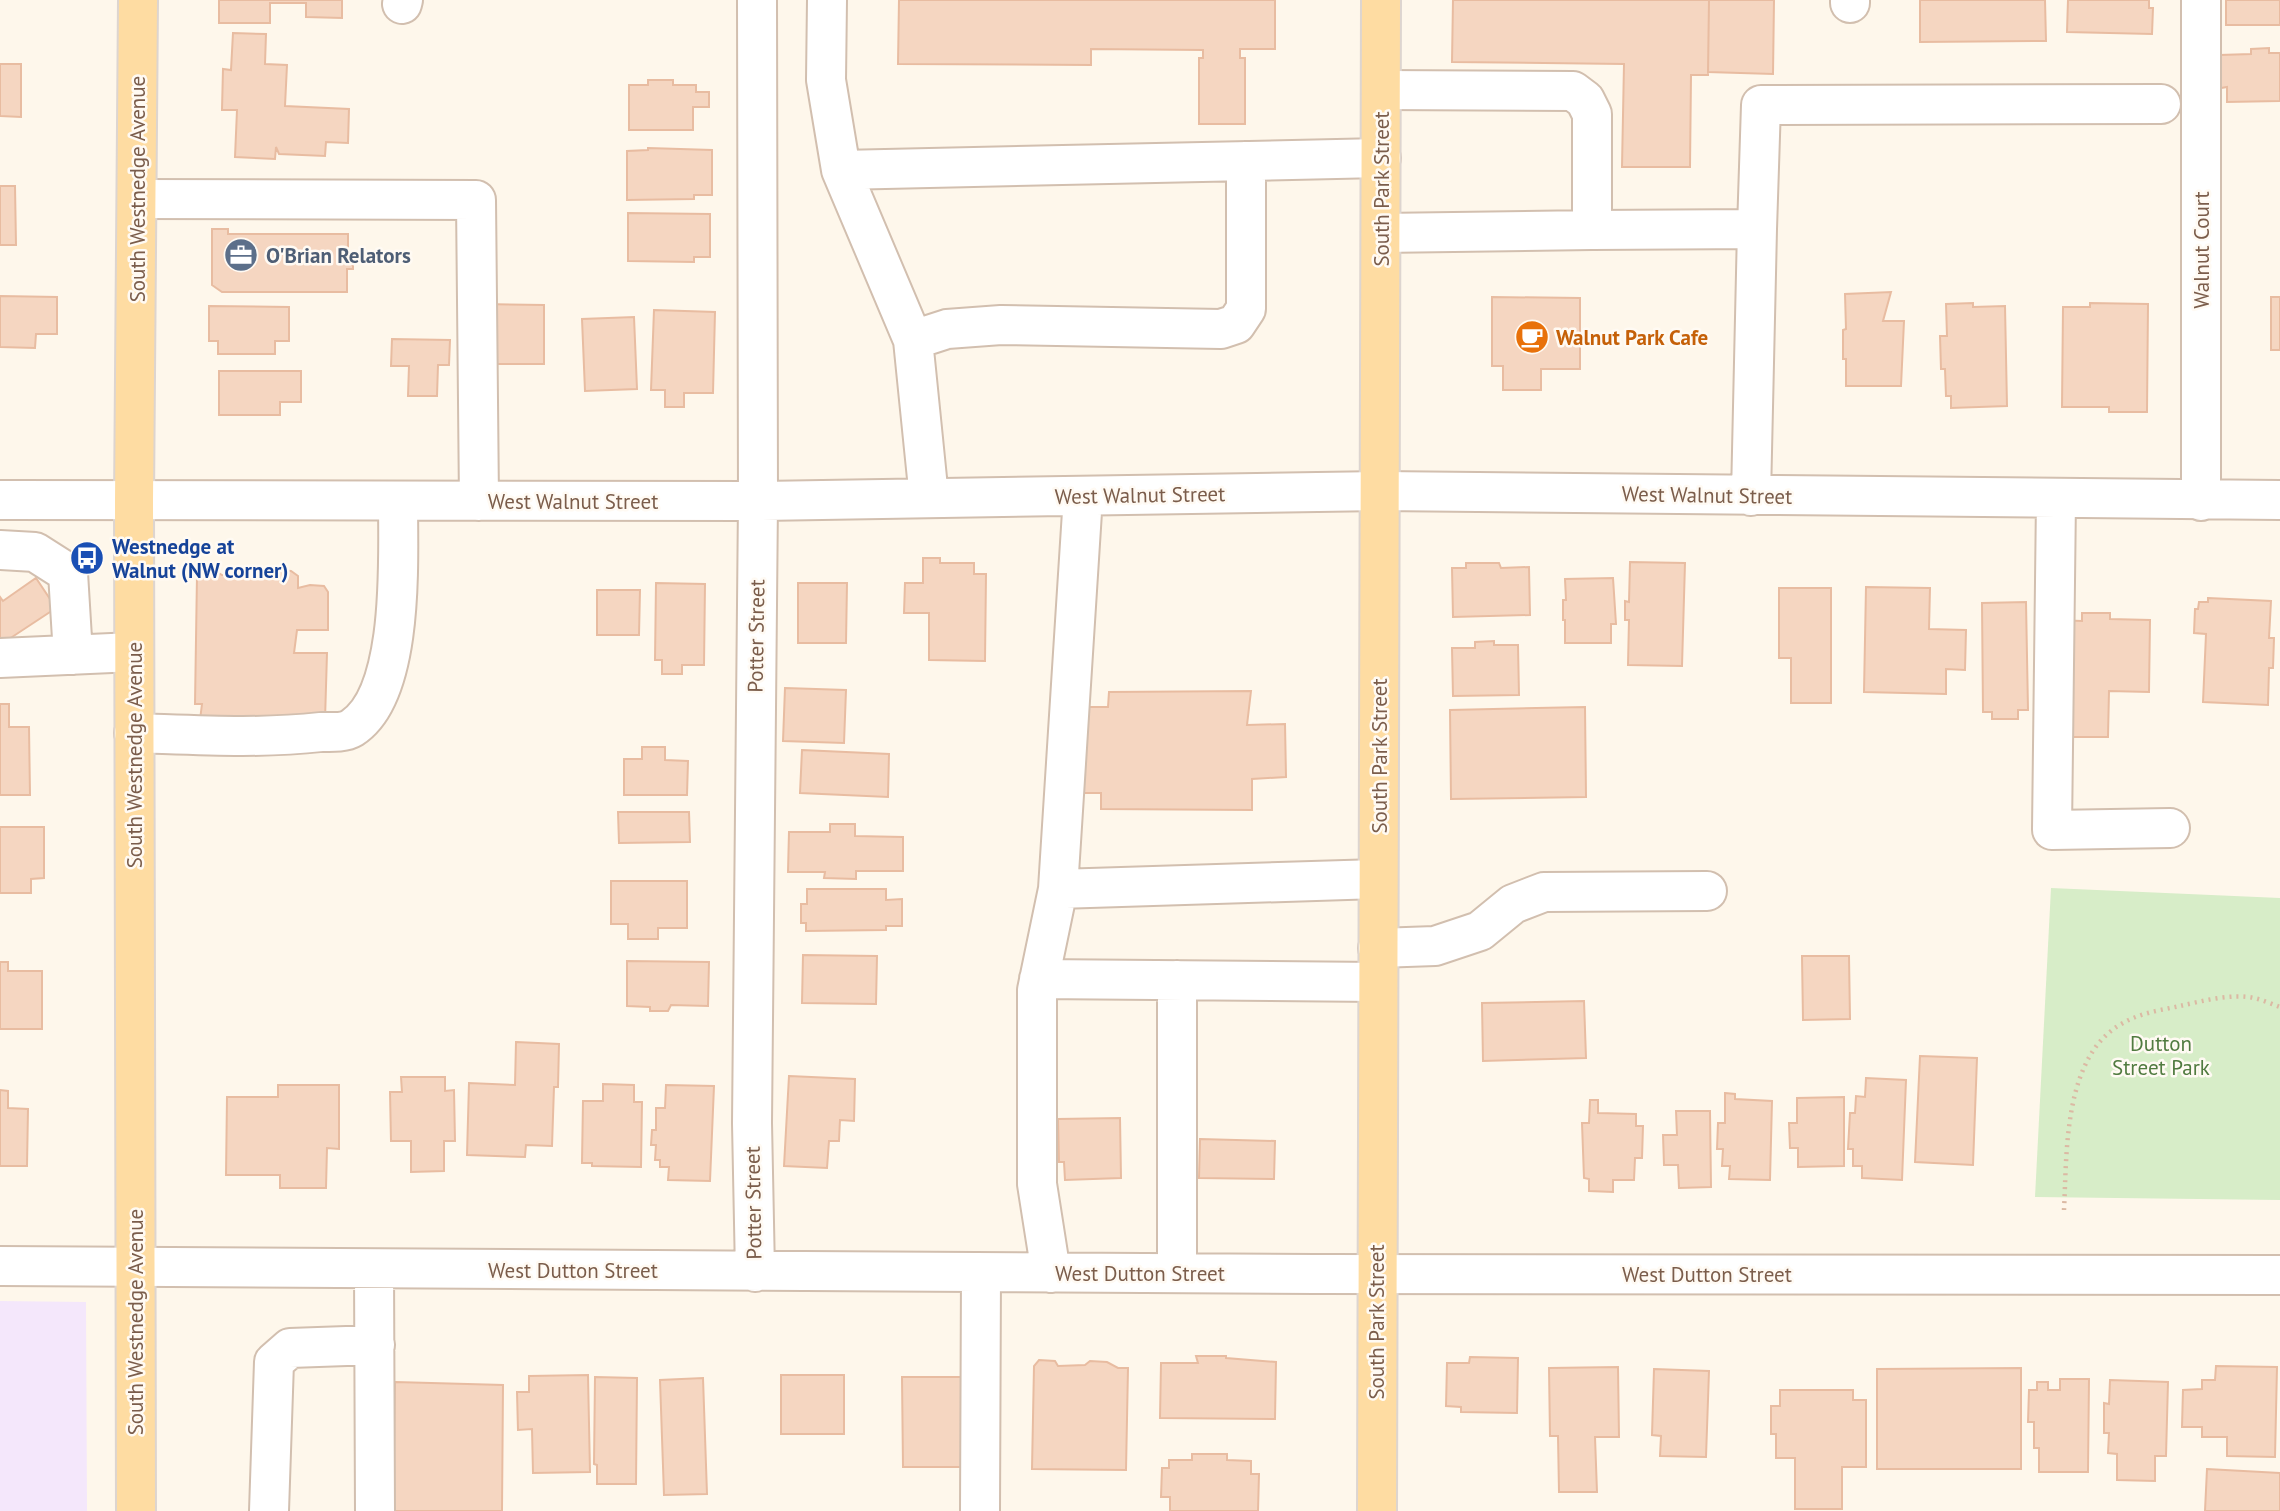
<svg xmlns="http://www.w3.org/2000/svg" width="2280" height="1511" font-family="'PT Sans',sans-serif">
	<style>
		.education { fill: #f4e7fb }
		.green { fill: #d7edc8 }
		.building { fill: #f5d6c1; stroke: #e8bca1; stroke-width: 2 }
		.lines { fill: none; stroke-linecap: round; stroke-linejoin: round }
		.minor-casing { stroke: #d2bfaf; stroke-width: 42 }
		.major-casing { stroke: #ddd5d0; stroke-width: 42 }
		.path { stroke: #dbb9a3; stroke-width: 4.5; stroke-dasharray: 2 5; stroke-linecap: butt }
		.minor { stroke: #fff; stroke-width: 38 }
		.major { stroke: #fedca2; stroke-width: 38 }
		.labels { text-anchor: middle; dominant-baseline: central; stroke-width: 5; stroke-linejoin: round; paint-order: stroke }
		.street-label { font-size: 21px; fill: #7b5d4b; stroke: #fffaf3 }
		.service-label { font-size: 21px; font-weight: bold; fill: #4e5e75; stroke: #fffaf3; text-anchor: start }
		.food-label { font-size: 21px; font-weight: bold; fill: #c56008; stroke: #fffaf3; text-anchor: start }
		.transit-label { font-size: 21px; font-weight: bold; fill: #164399; stroke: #fffaf3; text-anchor: start }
		.park-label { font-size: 21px; fill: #517b40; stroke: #fffaf3 }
	</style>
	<rect width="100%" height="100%" fill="#fef7eb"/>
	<path class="education" d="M0 1301 86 1302 87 1511H0Z"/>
	<path class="green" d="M2051 888 2280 898V1200L2035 1197Z"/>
	<path class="building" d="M219 0H342V18L306 17V3H270V23H219Z
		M899 0H1275V49H1240V58H1245V124H1199V58H1203V50L1091 49V65L898 64Z
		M1453 0H1709L1708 75H1691L1690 167H1622L1624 64 1452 62Z
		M1709 0H1774L1773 74 1708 72Z
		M1920 0H2045L2046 41 1920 42Z
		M2068 0H2149V8H2153L2152 34 2067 32Z
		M2226 0H2280V25H2226Z
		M233 33 266 34 265 64 287 65 285 106 349 109 348 143 326 142 325 156 279 154 276 147 275 159 235 157 237 110H222L223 69 231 70Z
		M2269 48V53H2280V101L2227 102V87L2221 88 2220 55 2251 54V49Z
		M0 64H21V117L0 116Z
		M648 80H673V85H696V92H709V107H693V130H629V85H648Z
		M648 148 712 150V195H694V199L627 200V151L648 150Z
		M0 186H15L16 245H0Z
		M628 213 710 214V257H694V262L628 261Z
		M212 229H228V234H348V256L353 254V269H347V292H222L212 285Z
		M1891 292 1883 321H1904L1901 386H1846V359H1843V330L1846 329 1845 294Z
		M0 296 57 297V334H36L35 348 0 347Z
		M1492 297 1580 298V369H1541V390H1503V366H1492Z
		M2271 297H2280V350H2271Z
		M1973 303V307L2005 306 2007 406 1951 408V396H1946L1945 369H1941L1940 336H1947L1946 304Z
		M2090 303 2148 304 2147 412H2109V407H2062L2063 307H2090Z
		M482 304 544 305V364H482Z
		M209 306 289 307V341H275V354H218V341H209Z
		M654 310 715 312 713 393H684V407H665V390H651Z
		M634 317 637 389 585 391 582 319Z
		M392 339 450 340 449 365H438L437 396H408L409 366H391Z
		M219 371H301V402H280V415H219Z
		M923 558H940V563H974V574H986L985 661 929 660V613H904L905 583H923Z
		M1630 562 1685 563 1682 666 1628 665 1629 620H1625V601L1629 602Z
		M1466 563H1499L1501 568 1529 567 1530 615 1453 617 1452 568H1466Z
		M206 570 217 572 222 575H275L281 570 291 571 298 576V588L310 585 324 586 328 592V630H297L294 653H327L325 720H200L202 704H195L197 575Z
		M36 578 56 608 3 643 0 639V597L3 601Z
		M1613 578 1616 624H1611V643H1565V620H1563V600H1566L1565 579Z
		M656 583 705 584 704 665H682V674H662V660H655Z
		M798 583H847L846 643H798Z
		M1866 587 1930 588 1929 629 1966 630 1965 670 1946 669V694L1864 692Z
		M1779 588H1831V703H1791V658H1779Z
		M597 590H640L639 635H597Z
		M2208 598 2271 601 2269 638H2274L2273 668H2269L2268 705 2203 702 2206 634 2194 633 2195 609H2198L2199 602H2208Z
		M2026 602 2028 710H2018V719H1992V712H1983L1982 603Z
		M2082 613H2110V619L2150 620 2149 692 2109 691 2108 737H2054L2056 620 2082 621Z
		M1494 641V645H1518L1519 695 1453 696 1452 648H1475V642Z
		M785 688 846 690 844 743 783 741Z
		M1251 691 1247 725 1285 724 1286 777 1252 779V810L1101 809V793H1078L1076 707H1108L1109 692Z
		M0 704H9V727H29L30 795H0Z
		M1585 707 1586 797 1451 799 1450 710Z
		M642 747H665V760L688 761 687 795H624V759H642Z
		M802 750 889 754 888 797 800 793Z
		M618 812H689L690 842 619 843Z
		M830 824H855V836L903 837V871H856V879L824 878 825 872H788L789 832H830Z
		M0 827H44V878L31 879V893H0Z
		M611 881H687V928H658V939H628V924H611Z
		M807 889H886V900L902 899V926H886V930L806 931V923H801V904H807Z
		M803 955 877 956 876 1004 802 1003Z
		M1802 956H1849L1850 1019 1803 1020Z
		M627 961 709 962 708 1006 671 1005 668 1011H650V1007L627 1006Z
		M0 962H8V971H42V1029H0Z
		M1584 1001 1586 1058 1483 1061 1482 1003Z
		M516 1042 559 1044 558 1087H554L552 1146 526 1145 525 1157 467 1155 469 1083 515 1085Z
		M1920 1056 1977 1058 1973 1165 1915 1162Z
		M789 1076 855 1079 854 1121 840 1120 839 1141H829L827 1168 784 1166Z
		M401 1077H445V1091L454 1090 455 1141H444V1171L411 1172V1141H391L390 1092H402Z
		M1866 1078 1906 1080 1902 1180 1862 1178V1166H1853V1149H1848L1850 1113H1855L1856 1096 1865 1097Z
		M603 1084 634 1085V1102H642L641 1167 592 1166V1163H582L583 1101H603Z
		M278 1085H339V1149L327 1148 326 1188H280V1175H226L227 1097H278Z
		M666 1085 714 1086 710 1181 668 1180 669 1167H660V1160H655L656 1145H651L652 1130H656V1108H665Z
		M0 1090 8 1091V1108L28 1109 27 1166H0Z
		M1725 1093 1735 1094V1099L1772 1101 1770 1180 1729 1179 1730 1166H1722L1723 1149H1717L1718 1123H1725Z
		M1844 1097V1166L1798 1167V1148H1790L1789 1123H1797V1098Z
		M1590 1100H1598V1113L1636 1114V1126H1643L1642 1158H1635L1634 1180H1613V1192L1589 1191V1179L1584 1178 1582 1123H1589Z
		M1676 1111H1710L1711 1187 1679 1188 1678 1165H1664L1663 1135H1677Z
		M1120 1118 1121 1178 1065 1180 1064 1162H1059L1058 1119Z
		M1200 1139 1275 1141 1274 1179 1199 1178Z
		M1196 1356H1226V1358L1276 1362 1275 1419 1160 1418 1161 1363H1198Z
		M1470 1357 1518 1358 1517 1413 1461 1412V1407L1446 1406 1447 1363H1469Z
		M1039 1360 1055 1361 1058 1366 1085 1365 1090 1361 1107 1362 1118 1368H1128L1126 1470 1032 1469 1034 1366Z
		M2216 1366 2277 1367 2275 1457 2227 1456V1437H2202V1427H2182L2183 1390 2202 1389V1380H2215Z
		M1618 1367 1619 1437H1595L1597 1492H1559L1558 1436H1550L1549 1368Z
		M2021 1368V1469H1877V1369Z
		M1654 1369 1709 1371 1706 1457 1660 1456 1661 1436 1652 1435Z
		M588 1375 590 1472 533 1473 532 1429 518 1430 517 1392H529V1376Z
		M781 1375H844V1434H781Z
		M595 1377 637 1378 636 1484H597V1465L594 1464Z
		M902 1377H974V1467H903Z
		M703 1378 707 1494 664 1495 660 1380Z
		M2060 1379H2089L2088 1472H2039V1448H2034V1422H2028L2029 1390H2037V1382H2048V1390H2060Z
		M2110 1380 2168 1382 2166 1456H2155V1481L2117 1480V1454L2108 1453 2109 1433H2104V1403L2109 1404Z
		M395 1382 503 1385 502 1511H393Z
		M1780 1390H1853V1400H1866V1467H1842V1509H1795V1458H1776V1434H1771V1406H1780Z
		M1192 1454H1227V1460L1251 1461V1474H1259L1258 1511H1170V1497H1161L1162 1468H1169V1460H1192Z
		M2207 1469 2280 1473V1511H2205Z"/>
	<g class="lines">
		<g class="minor-casing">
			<path id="minor" d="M827 0 826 80 841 170 1381 158
				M1850 0V3
				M402 4 403 0
				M1381 90 1573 91 1585 100 1592 114V230L1381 233
				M841 170 913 340 929 498
				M137 199 476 200 479 501
				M1592 230 1757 229 1761 105 2161 104
				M913 340 947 329 1001 325 1221 329 1236 324 1246 309V161
				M1751 496 1757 229
				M2056 499 2052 830 2170 828
				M0 500 758 501 1381 491 2280 500
				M2201 501V0
				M0 550 35 552 68 573 73 655
				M0 658 134 652
				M134 733C197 735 259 739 321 732 330 732 344 733 352 728 405 694 398 558 398 501
				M1058 889 1378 879
				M1378 948 1435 946 1480 931 1513 904 1544 892 1707 891
				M1039 979 1378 982
				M1177 980V1273
				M0 1266 1315 1274 2280 1275
				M374 1269 375 1511
				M755 1272 752 1123 758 501 757 0
				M1051 1273 1037 1184V990L1058 889 1083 496
				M269 1511 274 1362 290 1348 375 1345
				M980 1511 981 1273"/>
		</g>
		<g class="major-casing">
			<path id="major" d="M136 1511 134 501 138 0
				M1377 1511 1381 0"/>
		</g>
		<path class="path" d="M2064 1210C2067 1153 2063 1055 2123 1023 2140 1013 2161 1010 2180 1006 2202 1001 2232 993 2254 998 2263 1000 2272 1004 2280 1007"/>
		<use href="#minor" class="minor"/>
		<use href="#major" class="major"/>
	</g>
	<defs>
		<g id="office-disc" transform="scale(1.75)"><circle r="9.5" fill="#5c6f8a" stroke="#fffaf3"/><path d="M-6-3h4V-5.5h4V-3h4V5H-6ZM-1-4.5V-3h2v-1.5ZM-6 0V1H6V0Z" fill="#fff"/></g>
		<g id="cafe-disc" transform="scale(1.75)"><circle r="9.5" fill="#e8710a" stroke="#fffaf3"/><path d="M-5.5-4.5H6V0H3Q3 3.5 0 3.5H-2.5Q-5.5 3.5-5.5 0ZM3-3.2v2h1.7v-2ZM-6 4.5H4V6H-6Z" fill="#fff"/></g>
		<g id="bus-disc" transform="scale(1.75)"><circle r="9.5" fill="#1a4fb4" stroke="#fffaf3"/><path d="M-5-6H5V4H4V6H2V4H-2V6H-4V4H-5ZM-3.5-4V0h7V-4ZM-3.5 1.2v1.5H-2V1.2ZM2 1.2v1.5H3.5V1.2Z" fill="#fff"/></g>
	</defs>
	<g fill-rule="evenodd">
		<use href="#office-disc" x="241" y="255"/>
		<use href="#cafe-disc" x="1532" y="337"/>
		<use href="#bus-disc" x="87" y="558"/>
	</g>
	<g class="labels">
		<g class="street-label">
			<text transform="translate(137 189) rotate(-90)">South Westnedge Avenue</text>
			<text transform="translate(1381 189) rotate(-90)">South Park Street</text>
			<text transform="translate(2201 250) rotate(-90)">Walnut Court</text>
			<text transform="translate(1140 495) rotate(-1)">West Walnut Street</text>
			<text transform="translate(1707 495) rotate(1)">West Walnut Street</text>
			<text x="573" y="501">West Walnut Street</text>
			<text transform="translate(756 636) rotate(-89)">Potter Street</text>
			<text transform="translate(134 755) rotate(-90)">South Westnedge Avenue</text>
			<text transform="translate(1379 756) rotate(-90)">South Park Street</text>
			<text transform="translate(753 1203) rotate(-91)">Potter Street</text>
			<text x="573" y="1270">West Dutton Street</text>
			<text x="1140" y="1273">West Dutton Street</text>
			<text x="1707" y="1274">West Dutton Street</text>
			<text transform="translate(135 1322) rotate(-90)">South Westnedge Avenue</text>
			<text transform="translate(1376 1322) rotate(-90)">South Park Street</text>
		</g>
		<g class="service-label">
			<text x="266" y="255">O'Brian Relators</text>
		</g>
		<g class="food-label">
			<text x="1556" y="337">Walnut Park Cafe</text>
		</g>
		<g class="transit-label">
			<text x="112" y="546">Westnedge at<tspan x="112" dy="24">Walnut (NW corner)</tspan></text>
		</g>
		<g class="park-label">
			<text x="2161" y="1043">Dutton<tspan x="2161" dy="24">Street Park</tspan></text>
		</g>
	</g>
</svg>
